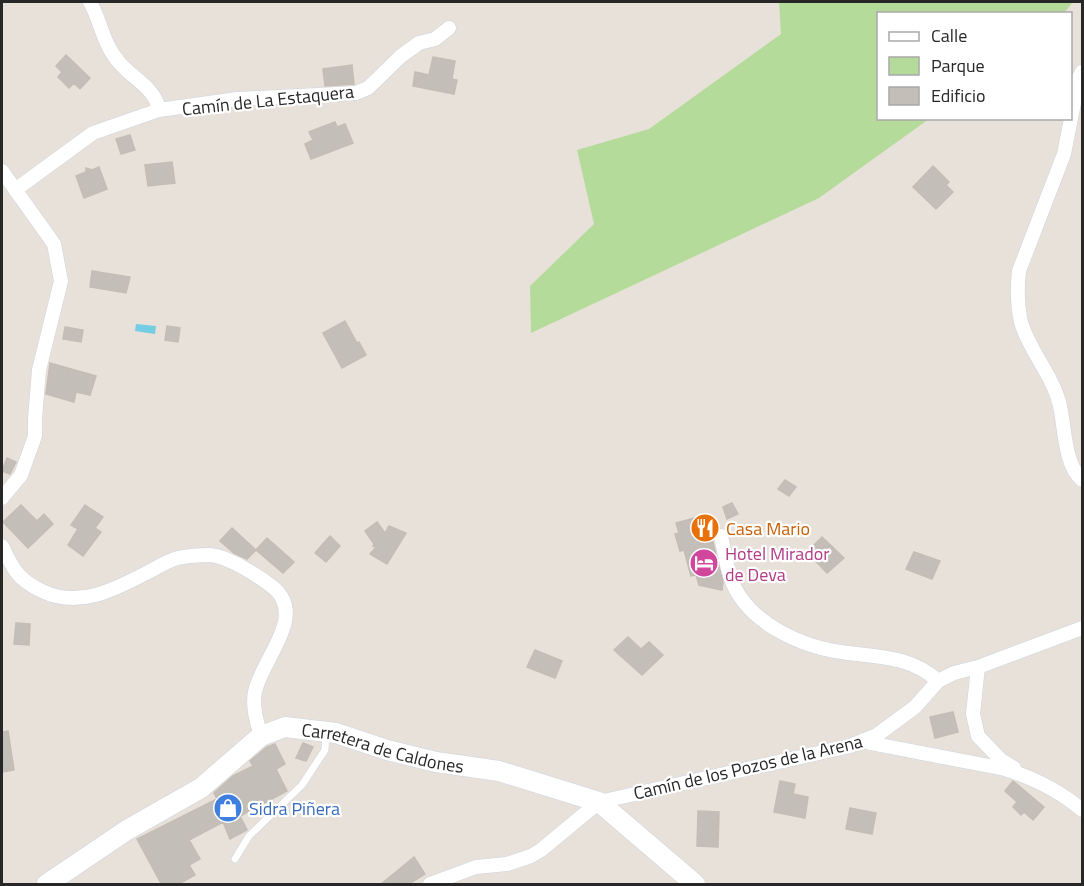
<svg xmlns="http://www.w3.org/2000/svg" width="1084" height="886" font-family="'Titillium Web',sans-serif">
	<style>
		.green { fill: #b5db9a }
		.water { fill: #74cde3 }
		.building { fill: #c4beb9; stroke: #c3bdb4; stroke-width: 1.5 }
		.lines { fill: none; stroke-linecap: round; stroke-linejoin: round }
		.lane-casing { stroke: #cfd3df; stroke-width: 8 }
		.street-casing { stroke: #cfd3df; stroke-width: 15 }
		.secondary-casing { stroke: #cfd3df; stroke-width: 21 }
		.lane { stroke: #fff; stroke-width: 7 }
		.street { stroke: #fff; stroke-width: 14 }
		.secondary { stroke: #fff; stroke-width: 20 }
		.labels { text-anchor: middle; dominant-baseline: central; stroke-width: 4.5; stroke-linejoin: round; paint-order: stroke }
		.street-label { font-size: 18px; fill: #272727; stroke: #fff }
		.food-label { font-size: 18px; fill: #c56008; stroke: #fff; text-anchor: start }
		.hotel-label { font-size: 18px; fill: #b23c85; stroke: #fff; text-anchor: start }
		.shop-label { font-size: 18px; fill: #366cbe; stroke: #fff; text-anchor: start }
	</style>
	<rect width="100%" height="100%" fill="#e8e1d9"/>
	<path class="green" d="M779 2H1073L1064 13 878 14V118L929 119 819 198 531 333 530 286 594 224 577 150 649 129 781 34Z"/>
	<path class="water" d="M136 324 156 326 155 334 135 331Z"/>
	<path class="building" d="M66 55 90 78 80 89 74 83 69 88 58 77 62 72 56 66Z
		M433 57 455 61 452 79 457 80 454 94 413 86 415 72 429 75Z
		M352 65 354 84 325 86 323 69Z
		M335 122 337 127 345 124 353 143 311 159 305 144 313 140 309 132Z
		M130 135 135 150 121 154 116 139Z
		M172 162 175 183 148 186 145 165Z
		M933 166 949 182 946 185 953 192 936 209 913 187Z
		M99 167 107 189 84 198 76 176 86 172V168L92 170Z
		M92 271 130 277 126 293 90 287Z
		M345 321 357 343 359 342 366 355 342 368 323 333Z
		M167 326 180 328 178 342 165 340Z
		M65 327 83 330 81 342 63 339Z
		M50 363 96 376 90 395 76 392 74 402 46 394Z
		M7 458 16 462 10 474 2 471Z
		M785 480 796 487 789 496 778 489Z
		M732 503 738 514 727 519 723 507Z
		M21 505 37 521 44 514 53 524 28 548 3 522Z
		M85 505 103 517 95 528 101 532 83 556 68 545 78 529 71 525Z
		M706 515 723 582 722 590 699 585 696 575 691 576 684 550 680 551 675 534 679 533 676 523Z
		M377 522 385 533 389 526 406 533 387 564 370 554 376 547 373 546 374 544 365 531Z
		M232 528 256 550 247 559 234 553 220 541Z
		M330 536 340 546 326 562 315 553Z
		M822 537 844 558 827 573 807 552Z
		M267 538 294 562 283 573 256 550Z
		M914 552 940 561 932 579 906 569Z
		M16 623 30 624 29 645 14 644Z
		M628 637 641 649 649 642 663 655 642 675 614 650Z
		M535 650 562 661 555 678 527 667Z
		M953 712 958 732 935 738 930 717Z
		M8 731 14 770 2 772V732Z
		M303 743 313 747 306 761 296 758Z
		M275 744 285 764 276 769 287 791 240 816 247 830 230 839 223 822 189 840 200 859 189 865 195 875 177 885H162L137 839 217 799 214 793 233 776 253 766 250 761 267 747Z
		M780 781 795 784 793 794 808 797 805 818 774 812Z
		M1013 781 1044 807 1033 820 1024 812 1021 815 1013 807 1017 802 1005 791Z
		M850 808 876 813 872 834 846 829Z
		M698 811 719 812 718 847 697 846Z
		M414 857 425 874 407 885H380Z"/>
	<g class="lines">
		<g class="lane-casing">
			<path id="lane" d="M235 859 249 836 302 785 325 750 326 734"/>
		</g>
		<g class="street-casing">
			<path id="street" d="M90 2C101 21 103 44 118 61 131 78 156 88 159 110
				M1082 72 1079 78 1064 154 1019 271C1017 289 1017 304 1021 322 1029 351 1053 375 1060 406 1065 428 1064 464 1082 480
				M2 171 54 244 61 281 39 370 35 419V436L21 475 2 498
				M15 190 93 133 159 110 237 99 356 93 368 88 401 56 419 43 435 39 449 28
				M721 536C724 549 726 563 730 576 745 623 803 648 848 653 881 657 912 657 938 681
				M2 546C13 569 18 580 42 591 81 610 119 587 154 569 161 565 170 560 178 558 188 556 200 555 210 555 228 556 260 577 274 588 307 617 261 660 255 692 252 707 257 722 261 736
				M978 667 973 714 978 736 1001 760 1014 768
				M864 740 870 743 1005 769C1033 778 1060 791 1082 810
				M430 884 476 867 507 864 531 856 541 850 599 802 850 746 877 735 915 707 938 681 954 673 978 667 1082 628"/>
		</g>
		<g class="secondary-casing">
			<g id="secondary">
				<path id="s1" d="M47 884 127 830 201 788 261 736 285 727 336 733 387 750 436 762 499 771 599 802 695 884"/>
			</g>
		</g>
		<use href="#lane" class="lane"/>
		<use href="#street" class="street"/>
		<use href="#secondary" class="secondary"/>
	</g>
	<defs>
		<g id="restaurant-disc" transform="scale(1.5)"><circle r="9.5" fill="#e8710a" stroke="#fff"/><path d="M-5-6h1v4h1v-4h1v4h1v-4h1v5L-1.5 .5V6h-2V.5L-5-1ZM5-6V6H3V1.5H1.5Q1.5-4 5-6Z" fill="#fff"/></g>
		<g id="hotel-disc" transform="scale(1.5)"><circle r="9.5" fill="#d1479c" stroke="#fff"/><path d="M-6-4.5h1.5V1H6V5H4.5V3h-9V5H-6ZM-4 0a1.8 1.8 0 1 1 3.6 0ZM.5 0V-2.5h3Q6-2.5 6 0Z" fill="#fff"/></g>
		<g id="shop-disc" transform="scale(1.5)"><circle r="9.5" fill="#3f7fe0" stroke="#fff"/><path d="M-5-2.5h2.3a2.7 3.5 0 0 1 5.4 0H5L5.5 6h-11ZM-1.5-2.5h3a1.5 2.3 0 0 0-3 0Z" fill="#fff"/></g>
	</defs>
	<g fill-rule="evenodd">
		<use href="#restaurant-disc" x="705" y="528"/>
		<use href="#hotel-disc" x="704" y="563"/>
		<use href="#shop-disc" x="228" y="808"/>
	</g>
	<g class="labels">
		<g class="street-label">
			<text transform="translate(268 100) rotate(-6)">Camín de La Estaquera</text>
			<text stroke="none"><textPath href="#s1" startOffset="387">Carretera de Caldones</textPath></text>
			<text transform="translate(748 767) rotate(-13)">Camín de los Pozos de la Arena</text>
		</g>
		<g class="food-label">
			<text x="726" y="528">Casa Mario</text>
		</g>
		<g class="hotel-label">
			<text x="725" y="553">Hotel Mirador<tspan x="725" dy="21">de Deva</tspan></text>
		</g>
		<g class="shop-label">
			<text x="249" y="808">Sidra Piñera</text>
		</g>
	</g>
	<rect width="1084" height="886" fill="none" stroke="#272727" stroke-width="6"/>
	<rect x="877" y="12" width="195" height="108" fill="#ffffff" stroke="#a9a9a9" stroke-width="1.5"/>
	<rect x="889" y="32" width="30" height="9" fill="#ffffff" stroke="#a9a9a9" stroke-width="1.5"/>
	<text x="931" y="42" font-size="18" fill="#272727">Calle</text>
	<rect x="889" y="57" width="30" height="18" fill="#b5db9a" stroke="#a9a9a9" stroke-width="1.5"/>
	<text x="931" y="72" font-size="18" fill="#272727">Parque</text>
	<rect x="889" y="87" width="30" height="18" fill="#c4beb9" stroke="#a9a9a9" stroke-width="1.5"/>
	<text x="931" y="102" font-size="18" fill="#272727">Edificio</text>
</svg>
